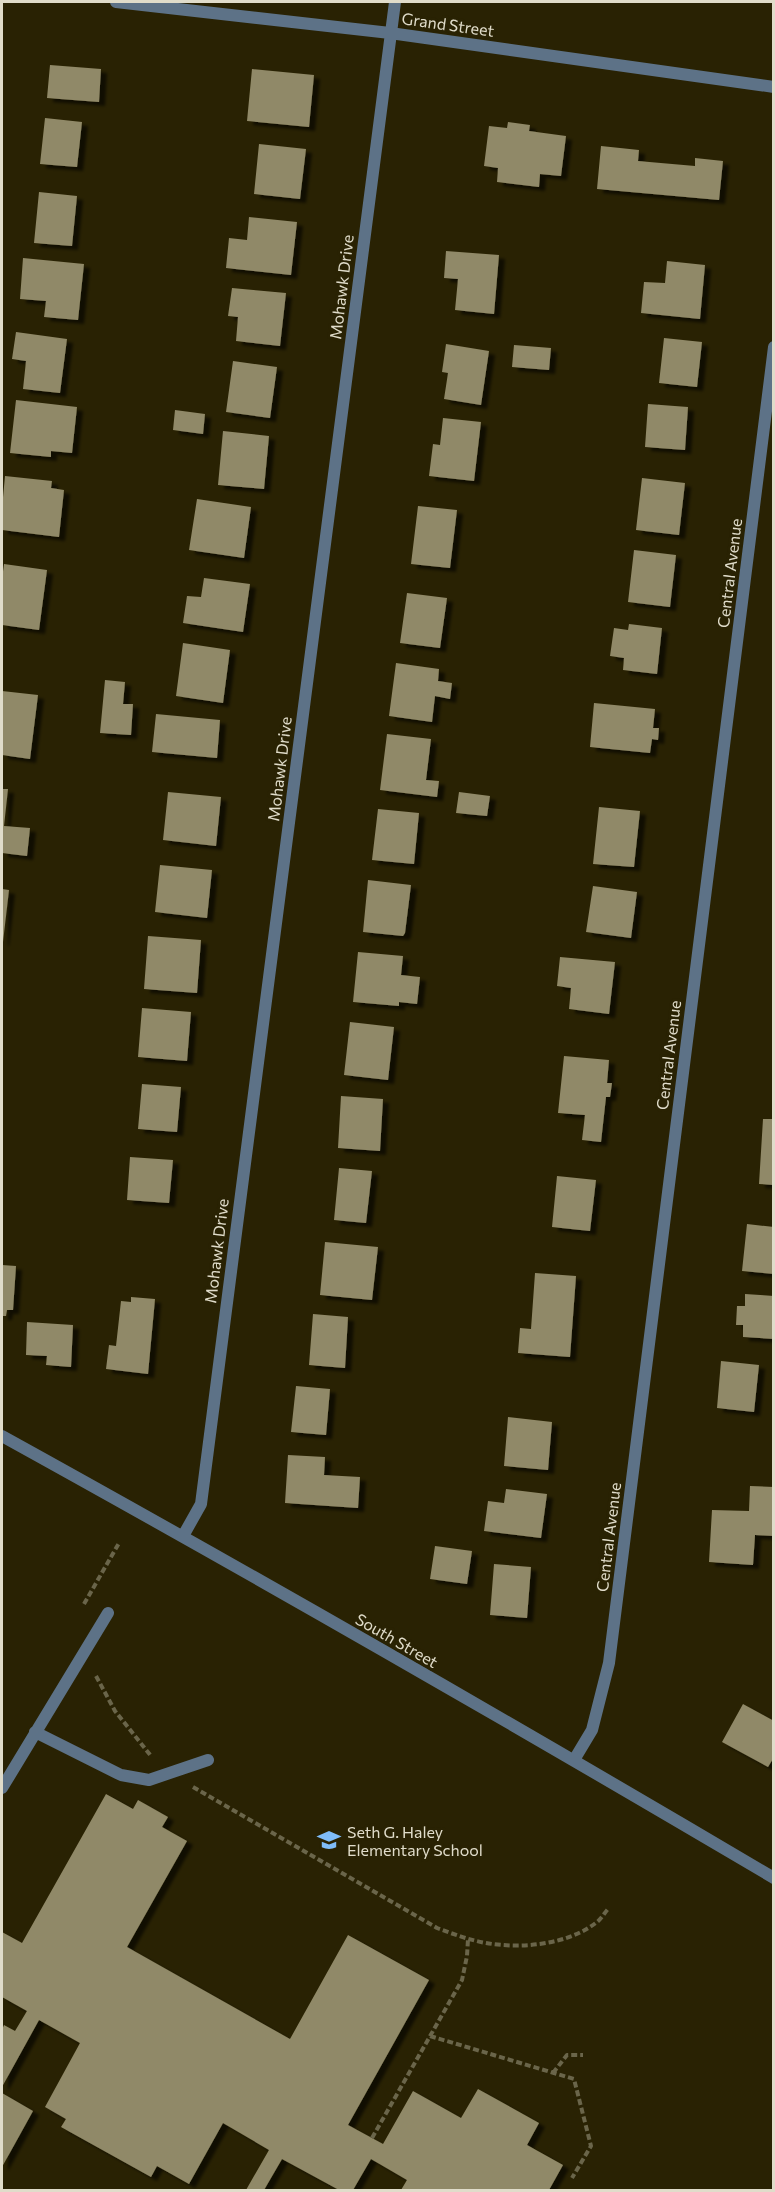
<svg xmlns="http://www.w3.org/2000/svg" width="775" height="2192" font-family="Commissioner,sans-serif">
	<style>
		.building { fill: #908967; filter: url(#shadow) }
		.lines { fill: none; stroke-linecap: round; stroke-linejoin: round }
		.path { stroke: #6a654a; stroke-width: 4; stroke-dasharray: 6 3; stroke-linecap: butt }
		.service { stroke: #5d7287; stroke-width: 12 }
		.minor { stroke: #5d7287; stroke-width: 12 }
		.labels { text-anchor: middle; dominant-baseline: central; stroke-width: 6; stroke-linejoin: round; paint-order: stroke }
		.street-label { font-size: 16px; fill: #e0dcca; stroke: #292203 }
		.poi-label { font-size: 16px; fill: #e0dcca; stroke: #292203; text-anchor: start }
	</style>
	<defs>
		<filter id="shadow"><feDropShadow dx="6" dy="4" stdDeviation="1.5" flood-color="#0009"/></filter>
	</defs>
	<rect width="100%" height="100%" fill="#292203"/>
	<path class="building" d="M50 65 101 69 99 102 47 98Z
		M252 69 314 75 309 127 247 121Z
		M45 118 82 122 77 167 40 164Z
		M508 122 530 125 529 131 566 136 561 176 540 174 539 187 497 182 498 168 484 166 489 126 507 128Z
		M259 144 306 149 300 199 254 194Z
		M601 146 639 150 638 161 695 166V158L723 161 719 200 597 189Z
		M39 192 77 196 72 246 34 243Z
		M249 217 297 222 291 275 226 268 229 238 247 240Z
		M446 251 499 255 494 314 455 310 458 279 444 278Z
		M23 258 84 264 78 320 44 317 46 301 20 299Z
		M667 261 705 265 700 319 641 313 644 282 665 283Z
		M232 288 286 293 280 346 236 341 238 317 228 316Z
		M16 332 67 339 60 393 23 389 26 361 12 359Z
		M664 338 702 342 697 387 659 383Z
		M446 344 489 351 481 405 444 399 448 373 442 372Z
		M514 345 551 348 549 370 512 367Z
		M233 361 277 367 270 418 226 412Z
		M16 400 77 407 72 453 51 451V457L10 453Z
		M648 404 688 407 685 450 645 447Z
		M175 410 205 414 203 434 173 430Z
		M443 418 481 422 474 481 429 476 433 444 440 445Z
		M223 431 269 436 264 489 218 485Z
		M5 476 52 481 51 488 64 490 59 537 2 530V508Z
		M642 478 685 483 679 535 636 530Z
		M197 499 251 507 244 558 189 550Z
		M418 506 457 510 450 568 411 564Z
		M634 550 676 555 670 607 628 602Z
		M4 564 47 570 39 630 2 625V579Z
		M204 578 250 584 243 632 183 623 187 596 201 597Z
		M407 593 447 598 440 648 400 643Z
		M629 624 662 628 657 674 623 670 624 658 610 656 614 628 628 630Z
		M183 643 230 650 223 703 176 696Z
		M396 663 439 669 438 681 452 683 450 699 435 696 432 722 389 716Z
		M105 680 125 682 123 704H133L131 735 100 733Z
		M2 691 38 695 30 759 2 755Z
		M594 703 655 709 653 728H659L658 740 652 739 650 753 590 747Z
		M156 714 220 720 217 758 152 752Z
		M387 734 431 739 426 780 439 781 437 797 380 790Z
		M2 789H8L4 826 30 828 27 856 2 853Z
		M168 792 221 797 216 846 163 840Z
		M459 792 490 796 487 816 456 813Z
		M599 807 640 811 634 867 593 864Z
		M378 809 419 813 414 864 372 860Z
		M160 865 212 870 207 918 155 912Z
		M368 880 411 885 405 933 403 936 363 932Z
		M593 886 637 892 631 938 586 932Z
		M2 889 9 890 3 942H2Z
		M148 936 201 940 197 993 144 989Z
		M358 952 403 956 401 975 420 977 417 1004 399 1002V1006L353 1002Z
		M560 957 615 962 609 1014 569 1009 571 988 557 986Z
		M142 1008 191 1012 187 1061 138 1057Z
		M350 1022 394 1027 388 1080 344 1075Z
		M564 1056 609 1060 607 1083H612L610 1097H606L601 1142 582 1140 585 1115 558 1113Z
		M142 1084 181 1087 177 1132 138 1129Z
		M341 1096 383 1099 380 1151 338 1148Z
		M763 1119H774V1185L759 1184Z
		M130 1157 173 1160 169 1203 127 1200Z
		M339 1168 372 1171 366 1223 334 1220Z
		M557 1176 596 1180 590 1231 552 1227Z
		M747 1224 774 1227V1274L742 1271Z
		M325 1242 378 1247 372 1300 320 1295Z
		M2 1265 16 1266 13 1310H7L6 1316H2Z
		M535 1273 576 1276 570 1357 518 1353 520 1328 531 1329Z
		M745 1294 774 1296V1339L743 1337V1325H736L737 1306H745Z
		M131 1297 155 1299 148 1374 106 1369 109 1345 116 1346 121 1301 131 1302Z
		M313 1314 348 1317 345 1368 309 1365Z
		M27 1322 73 1325 71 1367 46 1365 47 1356 26 1355Z
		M721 1361 759 1365 754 1412 717 1408Z
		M296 1386 330 1389 326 1435 291 1432Z
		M508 1417 552 1422 548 1470 504 1466Z
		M288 1455 325 1457 324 1475 360 1477 358 1508 285 1503Z
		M750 1486 774 1487V1536L755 1535 753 1565 709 1562 712 1510 749 1511Z
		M506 1489 547 1494 541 1538 484 1531 488 1501 504 1503Z
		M435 1546 472 1551 467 1584 430 1579Z
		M494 1564 531 1567 527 1618 490 1615Z
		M743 1704 774 1721V1757L768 1767 722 1742Z
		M106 1794 133 1809 138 1800 168 1817 162 1827 187 1841 127 1947 290 2039 348 1935 429 1980 348 2125 383 2144 413 2091 461 2118 478 2089 539 2123 527 2145 563 2165 549 2190H401L407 2180 371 2159 353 2190H339L282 2159 264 2190H246L269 2150 223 2123 189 2184 157 2166 151 2177 61 2127 66 2119 45 2107 80 2043 39 2020 2 2087V2030L4 2025 15 2031 27 2011 2 1997V1932L22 1943Z
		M2 2093 33 2111 2 2167Z"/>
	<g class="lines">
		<path class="path" d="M84 1604 119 1543
			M96 1676 115 1711 151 1756
			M193 1787 437 1928C453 1934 469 1940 486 1943 521 1949 568 1945 597 1922 602 1918 605 1912 609 1908
			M430 2036 574 2079 591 2146 572 2178
			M553 2073 567 2055H583
			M372 2138 462 1980 467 1956 468 1939"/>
		<path class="service" d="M35 1732 121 1775 149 1780 208 1760
			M2 1788 108 1613"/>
		<path class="minor" d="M116 2 390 33 774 87
			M2 1436C261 1579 518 1727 774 1878
			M183 1536 201 1504 395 2
			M574 1760 592 1730 609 1663 774 347"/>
	</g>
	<defs>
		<g id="school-bare" transform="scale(1.8)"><path d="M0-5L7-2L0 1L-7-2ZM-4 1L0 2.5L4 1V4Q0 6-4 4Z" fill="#7fbdfa" stroke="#292203" stroke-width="2.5" paint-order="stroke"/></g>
	</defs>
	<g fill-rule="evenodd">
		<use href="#school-bare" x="329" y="1840"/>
	</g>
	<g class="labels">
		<g class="street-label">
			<text transform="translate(448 24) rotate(8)">Grand Street</text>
			<text transform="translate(341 287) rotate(-83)">Mohawk Drive</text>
			<text transform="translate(729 573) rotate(-83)">Central Avenue</text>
			<text transform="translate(279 769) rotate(-83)">Mohawk Drive</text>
			<text transform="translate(668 1055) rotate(-83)">Central Avenue</text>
			<text transform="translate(216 1251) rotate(-83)">Mohawk Drive</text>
			<text transform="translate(608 1537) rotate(-83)">Central Avenue</text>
			<text transform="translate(397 1640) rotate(30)">South Street</text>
		</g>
		<g class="poi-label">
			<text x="347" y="1831">Seth G. Haley<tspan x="347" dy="18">Elementary School</tspan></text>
		</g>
	</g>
	<rect width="775" height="2192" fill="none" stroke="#e0dcca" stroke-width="6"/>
</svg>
